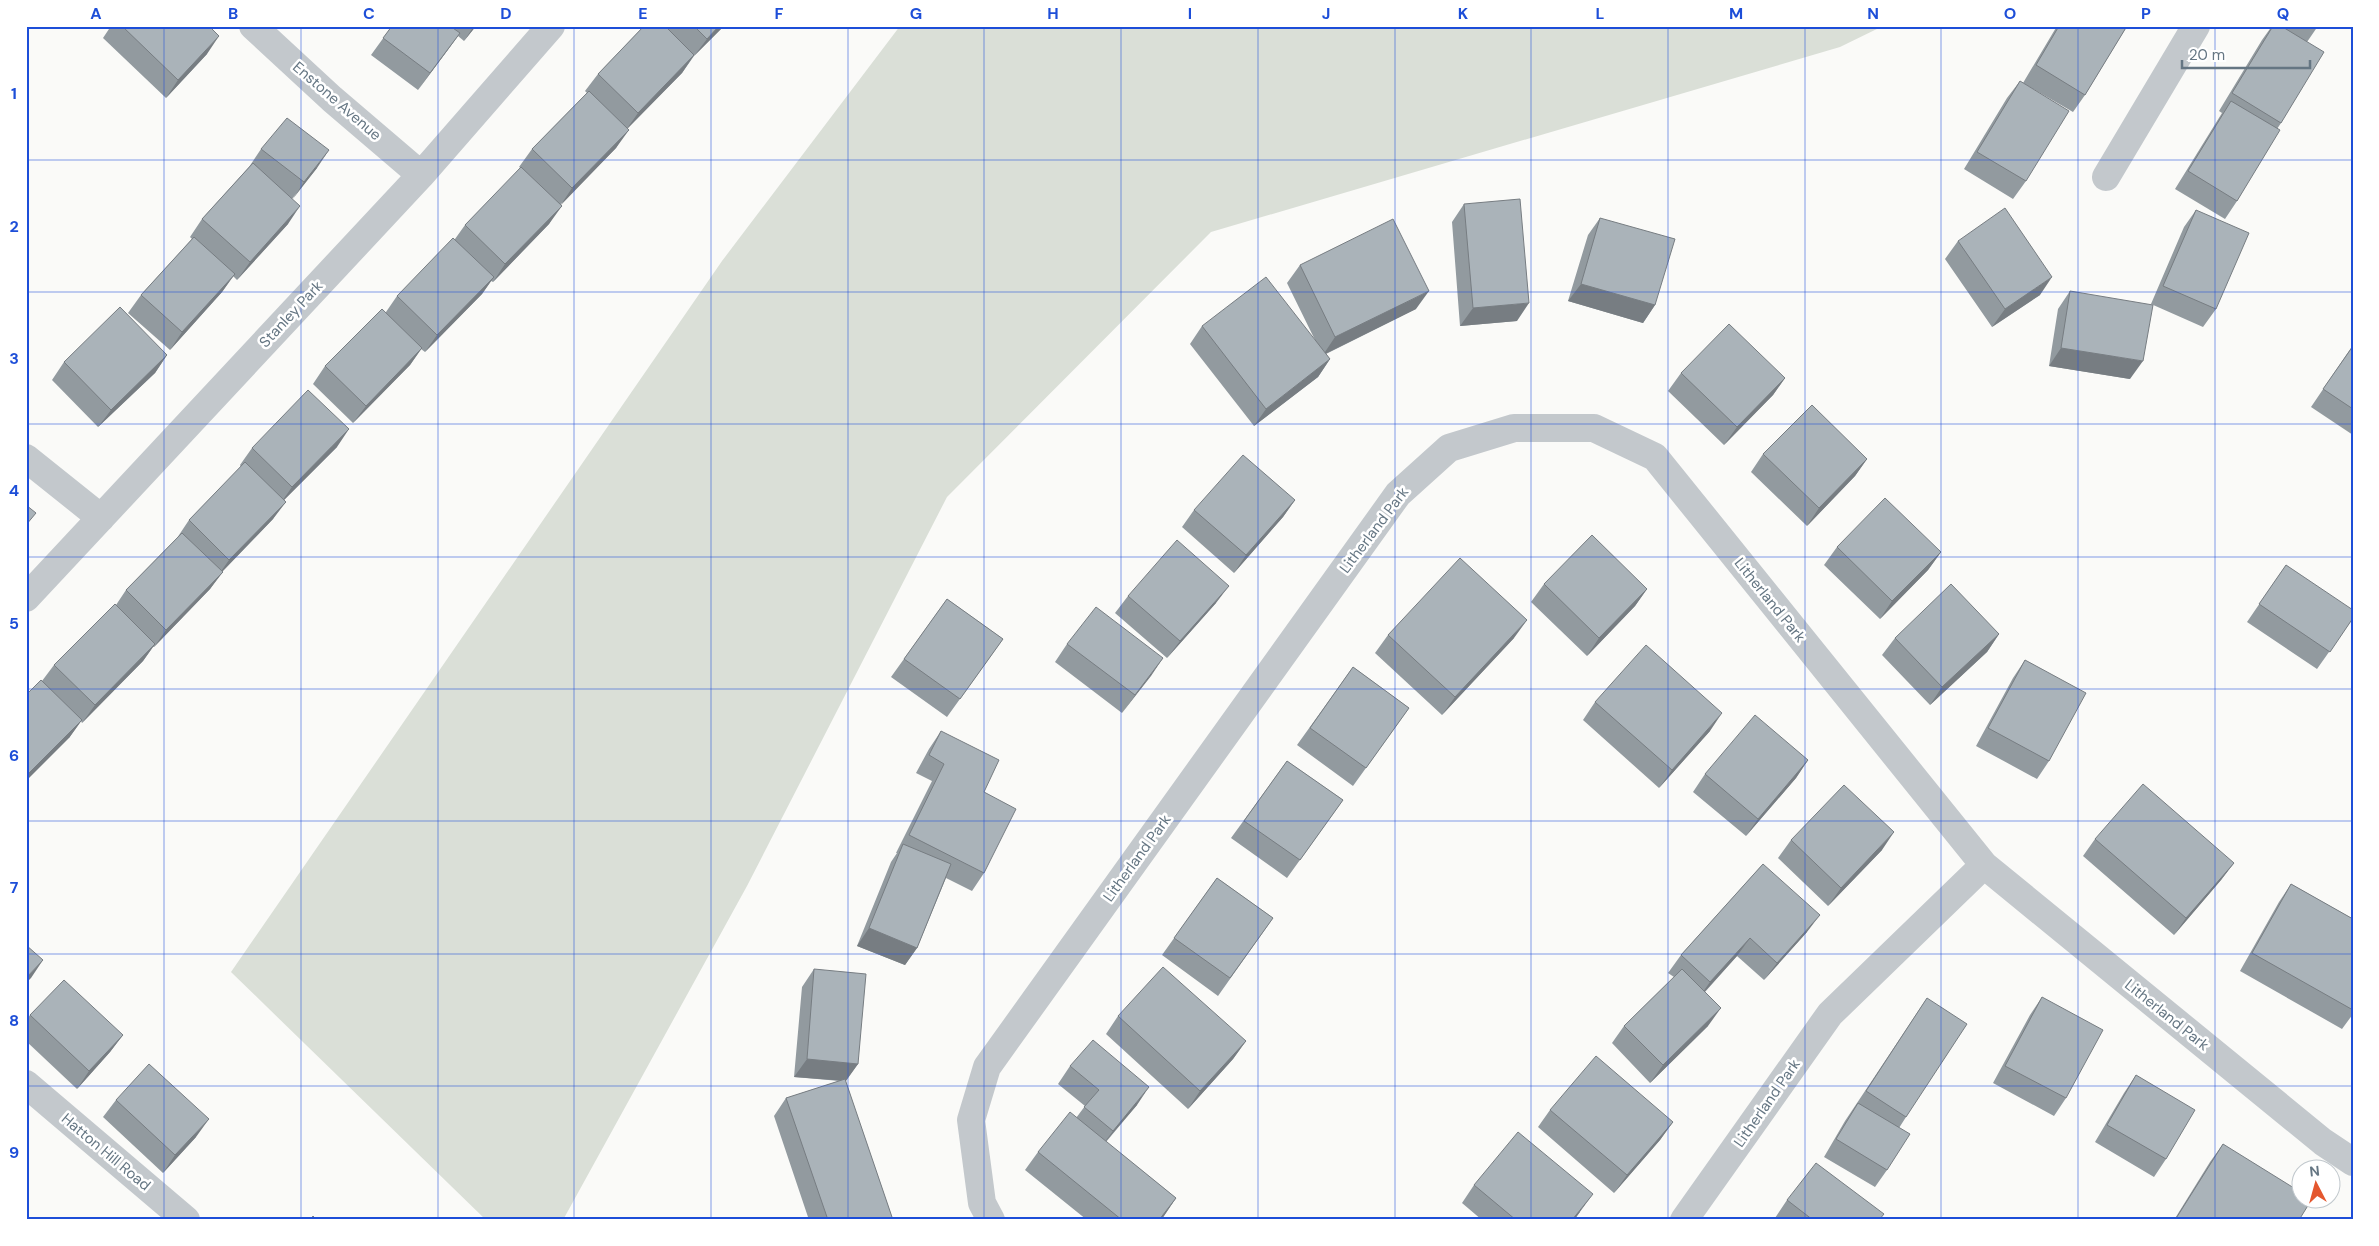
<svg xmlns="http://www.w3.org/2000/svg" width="2379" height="1246" font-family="'DM Sans',sans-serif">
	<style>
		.green { fill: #dadfd7 }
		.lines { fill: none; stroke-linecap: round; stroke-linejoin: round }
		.street { stroke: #c3c8cc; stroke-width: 28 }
		.wall { fill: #929a9f }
		.shaded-wall { fill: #777d82 }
		.building { fill: #aab3b9; stroke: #777d82 }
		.grid { fill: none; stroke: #1d4ed8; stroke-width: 1; stroke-opacity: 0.55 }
		.labels { text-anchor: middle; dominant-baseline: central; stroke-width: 5; stroke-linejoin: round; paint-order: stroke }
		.street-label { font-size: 15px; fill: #657683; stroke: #fff }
		.neatline { fill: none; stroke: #1d4ed8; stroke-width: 2 }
		.grid-label { font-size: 16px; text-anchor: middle; font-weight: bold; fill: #1d4ed8 }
	</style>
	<rect width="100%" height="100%" fill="#fafaf8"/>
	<path class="green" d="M900 26H1883L1840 47 1211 232 947 497 747 886 563 1220H486L231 972 722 261Z"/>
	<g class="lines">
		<path class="street" d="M253 26 332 99 421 175
			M2106 177 2196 26
			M26 458 101 518
			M26 598 421 175 551 26
			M26 1084 186 1220
			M991 1220 982 1203 971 1120 987 1067 1398 494 1449 448 1514 428H1594L1655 457 1984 865 2323 1142 2353 1162
			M1684 1220 1830 1014 1984 865"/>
	</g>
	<path class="wall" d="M111 26H209L207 54 166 98 103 38Z
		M392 26H476L464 41 458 36 418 90 371 55Z
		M644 26H724L694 56 682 73 627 129 616 148 560 205 549 224 493 282 491 281 482 294 425 352 421 349 410 365 353 423 313 384 325 366 386 312 397 296 455 239 465 225 521 168 519 167 532 149 587 93 585 91 598 74Z
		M2057 26H2127L2085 95 2073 112 2023 83Z
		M2272 26H2318L2307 42 2281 123 2277 129 2237 201 2225 219 2175 189 2222 113 2219 111 2262 40Z
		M2020 81 2026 181 2013 199 1964 169 2007 98Z
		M261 149 317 168 292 199 288 224 237 280 233 276 222 292 170 350 128 313 141 295 192 239 190 237 202 219 249 167Z
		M1464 204 1517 321 1460 326 1452 222Z
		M2196 210 2216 309 2203 327 2151 304 2184 227Z
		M1600 218 1655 305 1643 323 1568 301 1588 235Z
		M1958 241 2040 295 1992 327 1945 259Z
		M1300 265 1416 309 1326 354 1330 359 1318 377 1254 426 1190 344 1202 326 1316 342 1287 283Z
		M2070 291 2130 379 2049 366 2058 309Z
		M2353 345V435L2311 407Z
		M167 355 155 373 98 427 52 380 64 362Z
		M1681 373 1785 378 1773 395 1724 445 1668 391Z
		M337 447 284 500 273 519 222 572 210 589 154 647H153L143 661 82 723 81 721 69 738 42 681 54 665 116 605 126 590 177 538 189 520 241 467 240 465 252 448Z
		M1763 454 1867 459 1855 476 1807 526 1751 472Z
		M1295 500 1283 517 1234 573 1182 527 1194 510Z
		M1837 547 1941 552 1928 570 1880 619 1824 565Z
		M2286 565 2353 618 2317 669 2247 622Z
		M1544 584 1647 589 1635 606 1587 656 1531 602Z
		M1128 596 1216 603 1167 658 1115 613Z
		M947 599 1003 639 947 717 891 677Z
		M1999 634 1987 652 1930 705 1882 655 1895 638Z
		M1388 635 1514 638 1442 715 1375 653Z
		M1067 644 1163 658 1122 713 1055 662Z
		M2025 660 2049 761 2037 779 1976 746 2013 678Z
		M1353 667 1409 708 1353 786 1297 745Z
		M1595 702 1710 731 1659 788 1583 720Z
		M941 731 984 792V873L972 891 946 878 917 948 905 965 857 946 891 862 897 853H896L932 781 916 773 929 749Z
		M1808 760 1796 778 1746 836 1693 792 1705 774Z
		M1287 761 1343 800 1287 878 1231 838Z
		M2095 839 2234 863 2221 880 2174 935 2083 856Z
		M1791 840 1882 850 1828 906 1778 858Z
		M1763 864 1807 932 1764 980 1737 956 1705 992 1708 1026 1650 1083 1612 1043 1624 1026 1674 977 1668 973 1681 955Z
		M1217 878 1273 918 1218 996 1162 955Z
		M2291 884 2353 919V1014L2342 1029 2240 971 2279 902Z
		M814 969 858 1064 845 1081 893 1220H809L774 1116 786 1098 840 1081 794 1077 802 987Z
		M2042 997 2066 1098 2054 1116 1993 1083 2030 1015Z
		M1927 998 1906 1117 1899 1128 1887 1170 1875 1187 1824 1157 1845 1121Z
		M30 1015 123 1035 110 1052 77 1089 26 1041V1021Z
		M1118 1016 1246 1041 1233 1059 1188 1109 1106 1034Z
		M1070 1066 1137 1105 1106 1142 1176 1198 1161 1220H1087L1025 1170 1038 1152 1076 1118 1085 1106 1058 1084Z
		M2136 1075 2166 1159 2154 1177 2095 1142 2124 1093Z
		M116 1100 196 1137 163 1173 103 1117Z
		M1550 1110 1673 1122 1660 1140 1614 1193 1538 1127Z
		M2223 1144 2299 1220H2174L2210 1162Z
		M1474 1185 1580 1212 1574 1220H1482L1462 1203Z
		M1787 1200 1880 1220H1777L1775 1218Z"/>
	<path class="shaded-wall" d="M474 26H476L464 41Z
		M719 26H724L694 56 707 39Z
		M460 33 447 51 418 90 430 73Z
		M219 36 207 54 166 98 178 80Z
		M694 55 682 73 626 130 638 113Z
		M629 130 616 148 560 206 572 188Z
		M329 150 317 168 292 200 304 182Z
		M300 206 288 224 237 280 250 262Z
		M562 206 549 224 493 282 505 264Z
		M235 274 222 292 170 350 182 332Z
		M494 277 482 294 425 352 437 335Z
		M2052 277 2040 295 1992 327 2005 309Z
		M1581 284 1655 305 1643 323 1568 301Z
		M1429 291 1416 309 1323 355 1335 337Z
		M1529 303 1517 321 1460 326 1473 308Z
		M422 348 410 365 353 423 366 406Z
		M2061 348 2143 361 2130 379 2049 366Z
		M167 355 155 373 98 427 111 410Z
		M1330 359 1318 377 1254 426 1266 409Z
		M1785 378 1773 395 1724 445 1737 427Z
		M349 429 337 447 280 504 292 487Z
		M1867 459 1855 476 1807 526 1819 508Z
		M1295 500 1283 517 1234 573 1246 555Z
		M286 502 273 519 217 577 229 560Z
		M1941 552 1928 570 1880 619 1892 601Z
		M223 572 210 589 154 647 166 630Z
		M1229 586 1216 603 1167 658 1180 641Z
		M1647 589 1635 606 1587 656 1599 638Z
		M1527 620 1514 638 1442 715 1455 697Z
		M1999 634 1987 652 1930 705 1942 687Z
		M155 644 143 661 82 723 95 705Z
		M1163 658 1151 676 1122 713 1135 695Z
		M1722 713 1710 731 1659 788 1672 770Z
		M82 720 69 738 26 781V776Z
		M1808 760 1796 778 1746 836 1758 819Z
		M1894 832 1882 850 1828 906 1841 888Z
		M2234 863 2221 880 2174 935 2186 918Z
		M1820 915 1807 932 1764 980 1777 963Z
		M869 928 917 948 905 965 857 946Z
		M1750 938 1737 956 1698 999 1710 982Z
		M43 960 31 978 26 983V978Z
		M1721 1008 1708 1026 1650 1083 1663 1065Z
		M123 1035 110 1052 77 1089 89 1071Z
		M1246 1041 1233 1059 1188 1109 1200 1091Z
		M807 1059 858 1064 846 1081 794 1077Z
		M1149 1087 1137 1105 1100 1148 1113 1131Z
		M209 1119 196 1137 163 1173 175 1155Z
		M1673 1122 1660 1140 1614 1193 1627 1175Z
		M1593 1194 1574 1220H1572Z
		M1176 1198 1164 1216 1161 1220H1159Z"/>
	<path class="building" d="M122 26H209L219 36 178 80Z
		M392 26H450L460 33 430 73 383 38Z
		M644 26H665L694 55 638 113 598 74Z
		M694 26H719L707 39Z
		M2059 26H2127L2085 95 2036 65Z
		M2273 26H2281L2324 52 2281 123 2232 93Z
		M2020 81 2069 111 2026 181 1977 152Z
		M589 91 629 130 572 188 532 149Z
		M2231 101 2280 130 2237 201 2188 171Z
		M287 118 329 150 304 182 261 149Z
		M253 163 300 206 250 262 202 219Z
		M521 167 562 206 505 264 465 225Z
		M1520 199 1529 303 1473 308 1464 204Z
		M2005 208 2052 277 2005 309 1958 241Z
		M2196 210 2249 233 2216 309 2163 286Z
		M1600 218 1675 239 1655 305 1581 284Z
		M1393 219 1429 291 1335 337 1300 265Z
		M194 237 235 274 182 332 141 295Z
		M453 238 494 277 437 335 397 296Z
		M1266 277 1330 359 1266 409 1202 326Z
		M2070 291 2153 305 2143 361 2061 348Z
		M120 307 167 355 111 410 64 362Z
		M382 309 422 348 366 406 325 366Z
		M1729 324 1785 378 1737 427 1681 373Z
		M2353 346V409L2323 389Z
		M308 390 349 429 292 487 252 448Z
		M1812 405 1867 459 1819 508 1763 454Z
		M1243 455 1295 500 1246 555 1194 510Z
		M245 462 286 502 229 560 189 520Z
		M1885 498 1941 552 1892 601 1837 547Z
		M26 505 36 513 26 525Z
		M182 533 223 572 166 630 126 590Z
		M1592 535 1647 589 1599 638 1544 584Z
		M1177 540 1229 586 1180 641 1128 596Z
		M1460 558 1527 620 1455 697 1388 635Z
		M2286 565 2353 610V618L2330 652 2259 604Z
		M1951 584 1999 634 1942 687 1895 638Z
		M947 599 1003 639 960 699 904 659Z
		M115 604 155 644 95 705 54 665Z
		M1096 607 1163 658 1135 695 1067 644Z
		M1646 645 1722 713 1672 770 1595 702Z
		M2025 660 2086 693 2049 761 1988 728Z
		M1353 667 1409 708 1366 768 1310 728Z
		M41 680 82 720 26 776V695Z
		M1755 715 1808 760 1758 819 1705 774Z
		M941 731 999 760 984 792 1016 809 984 873 909 835 944 764 929 755Z
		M1287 761 1343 800 1300 860 1244 821Z
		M2143 784 2234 863 2186 918 2095 839Z
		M1844 785 1894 832 1841 888 1791 840Z
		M903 844 951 864 917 948 869 928Z
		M1763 864 1820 915 1777 963 1750 938 1710 982 1681 955Z
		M1217 878 1273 918 1230 978 1174 938Z
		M2291 884 2353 919V1010L2252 953Z
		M26 945 43 960 26 978Z
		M1163 967 1246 1041 1200 1091 1118 1016Z
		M814 969 866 974 858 1064 807 1059Z
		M1682 969 1721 1008 1663 1065 1624 1026Z
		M64 980 123 1035 89 1071 30 1015Z
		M2042 997 2103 1030 2066 1098 2005 1066Z
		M1927 998 1967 1024 1906 1117 1866 1091Z
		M1093 1040 1149 1087 1113 1131 1084 1107 1099 1090 1070 1066Z
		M1596 1056 1673 1122 1627 1175 1550 1110Z
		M149 1064 209 1119 175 1155 116 1100Z
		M2136 1075 2195 1110 2166 1159 2107 1125Z
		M845 1079 893 1220H828L786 1098Z
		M1858 1103 1910 1134 1887 1170 1836 1139Z
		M1070 1112 1176 1198 1159 1220H1122L1038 1152Z
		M1518 1132 1593 1194 1572 1220H1516L1474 1185Z
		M2223 1144 2302 1193V1198H2311L2312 1199 2299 1220H2175Z
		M1816 1163 1884 1214 1879 1220H1813L1787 1200Z
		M313 1216 317 1220H310Z"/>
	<path class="grid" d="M164 26V1220M301 26V1220M438 26V1220M574 26V1220M711 26V1220M848 26V1220M984 26V1220M1121 26V1220M1258 26V1220M1395 26V1220M1531 26V1220M1668 26V1220M1805 26V1220M1941 26V1220M2078 26V1220M2215 26V1220M26 160H2353M26 292H2353M26 424H2353M26 557H2353M26 689H2353M26 821H2353M26 954H2353M26 1086H2353"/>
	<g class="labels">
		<g class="street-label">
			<text transform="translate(337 101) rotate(41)">Enstone Avenue</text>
			<text transform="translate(291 314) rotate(-47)">Stanley Park</text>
			<text transform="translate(1374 530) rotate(-53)">Litherland Park</text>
			<text transform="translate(1770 600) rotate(51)">Litherland Park</text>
			<text transform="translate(1137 858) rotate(-54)">Litherland Park</text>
			<text transform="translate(2167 1015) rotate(39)">Litherland Park</text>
			<text transform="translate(1767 1103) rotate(-55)">Litherland Park</text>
			<text transform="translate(106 1152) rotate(40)">Hatton Hill Road</text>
		</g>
	</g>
	<rect width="2379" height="1246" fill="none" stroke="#ffffff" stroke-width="55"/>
	<g transform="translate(2316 1184) rotate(354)"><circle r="24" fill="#ffffff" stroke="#c1c8cd"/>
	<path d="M0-4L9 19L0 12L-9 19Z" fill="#e4572e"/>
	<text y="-8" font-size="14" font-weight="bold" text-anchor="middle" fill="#657683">N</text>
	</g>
	<path d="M2182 60v8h128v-8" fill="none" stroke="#657683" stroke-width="2.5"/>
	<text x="2189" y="60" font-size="15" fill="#657683" stroke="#ffffff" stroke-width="4" paint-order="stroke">20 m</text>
	<rect x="28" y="28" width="2324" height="1190" class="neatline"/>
	<g class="grid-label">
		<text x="96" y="19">A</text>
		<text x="233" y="19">B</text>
		<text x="369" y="19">C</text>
		<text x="506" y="19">D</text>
		<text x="643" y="19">E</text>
		<text x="779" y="19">F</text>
		<text x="916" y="19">G</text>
		<text x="1053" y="19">H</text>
		<text x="1190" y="19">I</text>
		<text x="1326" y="19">J</text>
		<text x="1463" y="19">K</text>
		<text x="1600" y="19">L</text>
		<text x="1736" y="19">M</text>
		<text x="1873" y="19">N</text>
		<text x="2010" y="19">O</text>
		<text x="2146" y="19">P</text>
		<text x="2283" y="19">Q</text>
		<text x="14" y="99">1</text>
		<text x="14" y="232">2</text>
		<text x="14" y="364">3</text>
		<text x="14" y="496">4</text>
		<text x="14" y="629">5</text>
		<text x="14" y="761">6</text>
		<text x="14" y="893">7</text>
		<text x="14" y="1026">8</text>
		<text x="14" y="1158">9</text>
	</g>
</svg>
